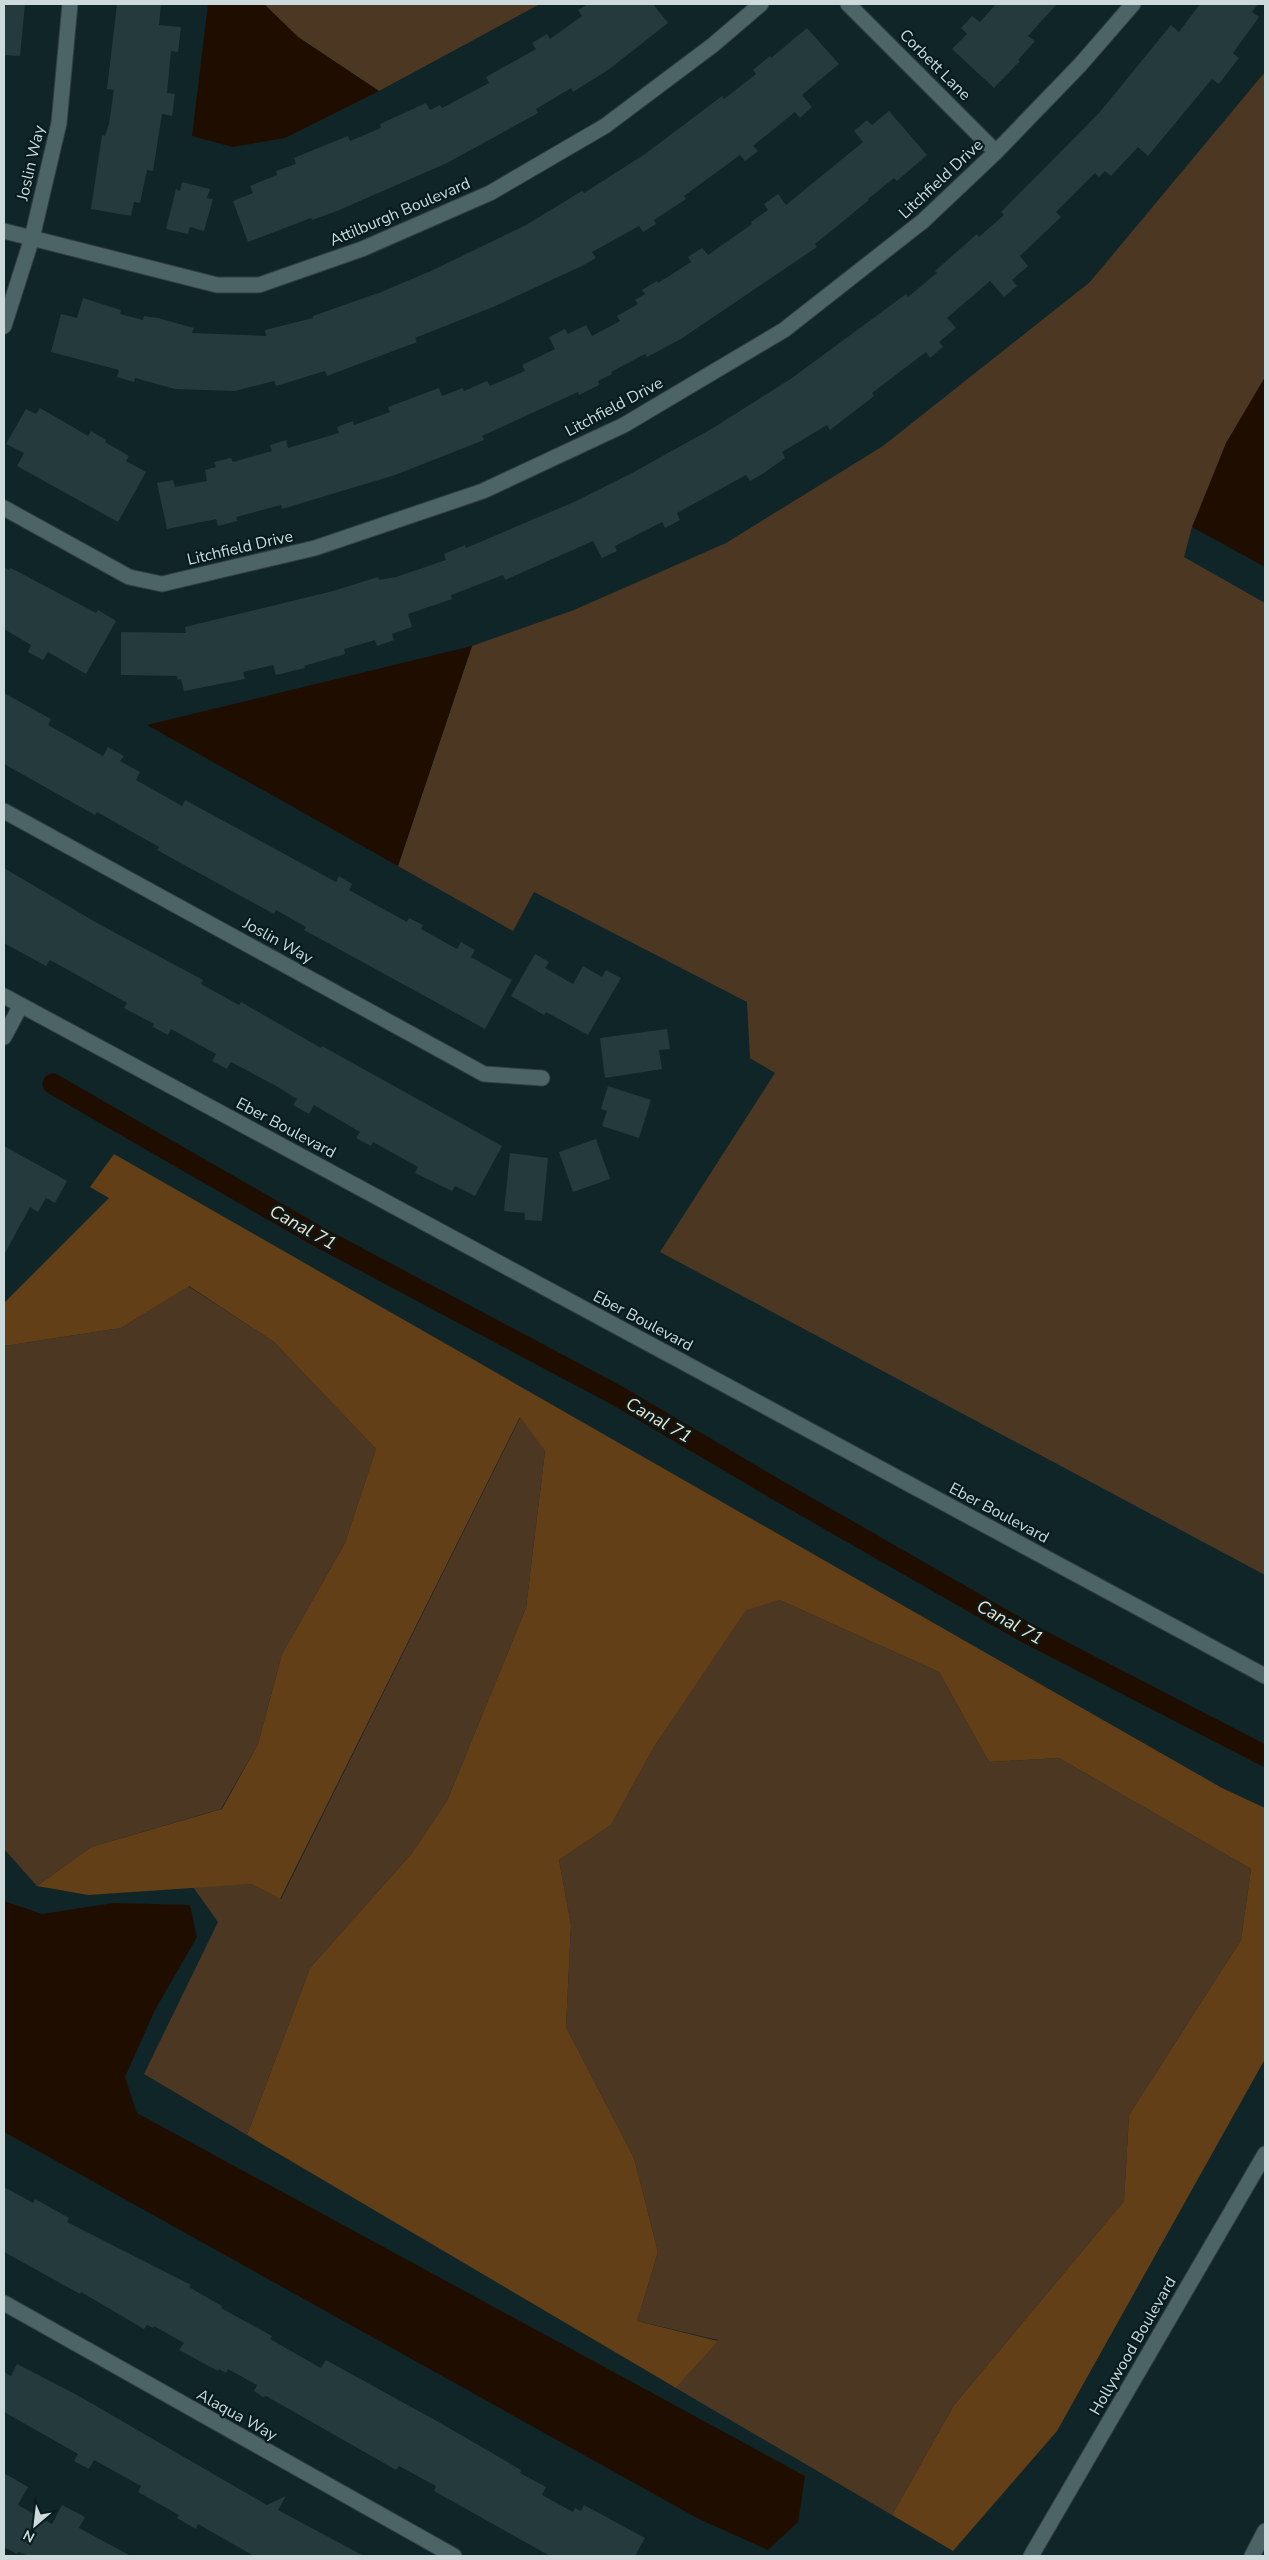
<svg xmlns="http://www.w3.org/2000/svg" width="1269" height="2560" font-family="'Nunito Sans',sans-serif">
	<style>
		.green { fill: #4c3722 }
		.forest { fill: #623f17 }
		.water { fill: #1f0e00 }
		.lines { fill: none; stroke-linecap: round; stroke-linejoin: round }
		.canal { stroke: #1f0e00; stroke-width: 21 }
		.building { fill: #243a3c }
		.minor-casing { stroke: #313f41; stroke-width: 17 }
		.minor { stroke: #4d6467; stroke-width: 15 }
		.labels { text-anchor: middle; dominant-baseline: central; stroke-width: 4.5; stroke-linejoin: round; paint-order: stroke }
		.street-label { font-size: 16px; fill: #cddadb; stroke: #061c1e }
		.water-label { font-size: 18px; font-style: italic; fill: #f7dfc7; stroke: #061c1e }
	</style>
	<rect width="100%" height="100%" fill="#102528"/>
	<path class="green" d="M264 4H540L379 91 298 37Z
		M1265 72V377L1192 527 1184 557 1265 603V1575L660 1252 775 1073 750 1058 747 1002 534 892 513 931 398 866 472 646 574 610 726 543 883 446 1090 282Z
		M188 1286 274 1342 376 1449 345 1543 282 1654 258 1744 221 1809 91 1847 37 1886 4 1849V1346L121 1328Z
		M521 1416 545 1451 526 1608 447 1801 412 1853 310 1968 247 2135 144 2074 218 1922 193 1887 252 1884 281 1899Z
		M780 1600 939 1672 989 1762 1059 1758 1251 1869 1241 1940 1129 2115 1124 2201 954 2405 892 2515 676 2388 718 2340 637 2321 658 2252 634 2158 566 2027 571 1925 559 1860 611 1825 654 1747 746 1609Z"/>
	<path class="forest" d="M114 1154 1222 1788 1265 1808V2059L1057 2431 953 2551 892 2515 954 2405 1124 2201 1129 2115 1241 1940 1251 1869 1059 1758 989 1762 939 1672 780 1600 746 1610 654 1747 611 1825 559 1860 571 1925 566 2027 634 2158 658 2252 637 2321 718 2341 676 2388 247 2135 310 1968 412 1853 447 1801 526 1608 545 1451 520 1417 280 1899 252 1884 88 1895 37 1886 91 1847 222 1809 258 1744 282 1654 345 1543 376 1449 274 1342 189 1286 121 1328 4 1346V1303L109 1198 90 1187Z"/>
	<path class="water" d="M208 4H264L298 37 379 91 285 138 233 147 192 136Z
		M1265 377V567L1192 527 1226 443Z
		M472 646 398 866 147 725Z
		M4 1901 42 1914 114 1903 190 1905 197 1937 155 2010 125 2077 137 2113 805 2476 798 2522 768 2550 697 2518 4 2132Z"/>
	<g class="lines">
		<path class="canal" d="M53 1084 319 1237 618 1396 779 1491 1025 1632 1265 1756"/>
	</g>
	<path class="building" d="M4 4H25L20 56 4 55Z
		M117 4H161L159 25 181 27 178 52 171 51 167 93 175 94 172 116 162 114 153 171 147 170 140 203 134 202 131 216 91 209 102 135 105 136 109 124 114 90 107 89Z
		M588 4H653L668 23 608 70 573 92 571 88 536 109 538 113 447 163 337 211 312 220 311 218 248 242 233 201 253 193 250 186 277 175 276 171 296 164 294 158 348 136 350 141 381 128 380 124 426 103 430 110 440 105 442 108 489 83 486 77 536 49 532 43 547 34 550 39 582 16 578 10Z
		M996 4H1057L1028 36 1035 41 1018 60 1020 61 994 88 952 49 967 34 961 28 972 16 980 22Z
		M1200 4H1258L1252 12 1259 17 1233 53 1239 58 1219 84 1212 79 1148 156 1138 147 1111 176 1105 171 1099 177 1095 173 1056 212 1061 217 1020 256 1028 266 1012 280 1017 286 1004 297 990 281 947 318 956 328 939 342 943 347 930 358 926 352 872 393 874 396 830 430 827 425 782 452 785 458 764 473 750 481 746 475 677 513 680 520 665 528 662 522 615 546 617 551 602 558 593 541 505 580 503 575 451 595 452 599 408 614 412 627 392 634 394 640 377 646 375 640 344 649 345 654 304 666 305 668 276 675 273 665 243 672 245 679 184 691 181 679 178 680 177 676 121 675V632L186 633 185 627 333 591 378 577 379 580 396 577 446 560 444 554 465 545 466 548 574 502 632 473 713 428 792 378 906 294 908 297 937 273 935 271 977 234 979 237 1004 215 1001 212 1099 113 1171 25 1179 32Z
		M807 28 839 64 802 95 812 107 800 118 795 112 753 146 758 151 745 161 740 155 684 196 686 199 654 220 656 224 643 232 639 226 592 252 596 258 582 266 493 307 415 338 417 342 327 376 325 371 276 386 274 381 235 391 175 389 135 378 134 382 117 377 119 370 51 352 61 314 77 318 83 298 121 310 120 314 143 320 144 316 158 318 194 328 192 333 266 336 265 330 313 318V316L381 292 431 271 526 225 582 191 584 193 645 154 722 96 724 99 756 74 753 70 770 56 771 58Z
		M889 111 927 155 897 181 894 178 868 199 869 200 815 244 817 247 681 339 647 357 645 354 611 372 612 374 598 381 599 385 579 395 578 392 482 436 484 440 395 475 282 509 281 505 236 517 237 521 218 526 216 519 167 529 157 483 173 480 175 487 207 481 205 470 216 467 214 462 231 458 233 462 272 451 270 445 286 440 288 448 339 433 337 427 353 421 354 425 390 412 388 407 439 388 442 396 463 388 464 391 487 381 490 386 525 371 522 365 555 349 549 337 565 329 568 334 586 325 592 336 620 321 617 316 638 304 635 300 645 294 642 290 657 281 658 283 691 262 688 257 702 248 708 255 752 224 751 222 768 210 764 204 778 194 786 205 863 142 854 131 867 120 872 125Z
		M182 182 210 189 207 198 213 199 204 231 190 227 188 234 166 229 176 189 180 191Z
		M40 408 88 436 91 431 106 440 105 442 129 456 126 461 146 472 118 522 17 466 24 453 6 444 26 409 36 414Z
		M4 567 9 570 11 568 96 613 98 610 116 621 86 674 48 652 43 660 28 652 31 645 4 629Z
		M4 693 51 719 48 725 103 756 108 747 124 756 120 761 140 772 136 780 182 806 185 800 336 882 339 876 352 884 349 890 407 922 409 918 423 925 421 929 457 949 461 942 475 950 471 957 512 980 485 1029 304 930 306 927 276 910 274 914 157 850 159 847 97 812 95 815 4 764Z
		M4 868 97 923 203 980 201 984 239 1005 241 1002 321 1048 322 1046 502 1146 475 1196 455 1186 452 1191 415 1173 418 1167 373 1142 371 1146 356 1138 360 1132 314 1105 309 1114 293 1105 297 1099 278 1087 231 1062 227 1069 212 1061 216 1054 171 1029 168 1035 153 1027 154 1024 124 1008 127 1003 70 971 50 960 46 966 4 943Z
		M535 954 549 962 545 968 573 984 583 966 602 977 606 970 621 978 588 1035 546 1012 544 1015 511 996Z
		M667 1029 670 1049 659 1050 662 1069 605 1078 600 1038Z
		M608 1086 651 1100 639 1138 602 1126 607 1111 601 1109Z
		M596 1139 610 1179 573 1192 559 1152Z
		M4 1146 67 1181 55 1203 46 1198 38 1212 30 1207 4 1255Z
		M510 1153 548 1158 542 1221 525 1220V1213L504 1211Z
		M4 2187 33 2203 35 2199 69 2218 67 2222 191 2285 189 2287 222 2306 221 2308 272 2336 270 2339 321 2368 326 2360 442 2424 521 2470 520 2473 546 2487 542 2495 573 2512 575 2508 581 2511 584 2505 645 2538 635 2556H550L434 2491 436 2486 399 2466 396 2470 266 2396 263 2397 254 2391 257 2385 228 2369 226 2373 219 2369 218 2371 179 2350 184 2343 154 2326 153 2328 147 2325 144 2329 81 2292 80 2294 4 2252Z
		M17 2364 77 2395 267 2505 286 2496 278 2510 364 2556H254L198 2524 196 2529 177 2518 179 2515 138 2492 141 2486 94 2460 89 2469 74 2461 78 2454 4 2412V2372L11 2376Z
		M4 2473 28 2487 18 2505 52 2524 62 2505 85 2517 79 2528 131 2556H28L19 2552 17 2554 4 2547Z"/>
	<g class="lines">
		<g class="minor-casing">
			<path id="minor" d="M848 4 996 152
				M4 231 217 285H259L362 249 490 193 605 126 713 45 761 4
				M4 326 32 238 59 123 70 4
				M4 508 129 577 162 584 315 548 483 491 624 425 784 330 923 221 996 152 1080 65 1133 4
				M4 811 484 1074 542 1078
				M4 996 1265 1676
				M4 1037 21 1005
				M4 2303 454 2556
				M1031 2556 1265 2154
				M1252 2556 1265 2531"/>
		</g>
		<use href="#minor" class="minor"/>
	</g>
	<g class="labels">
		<g class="street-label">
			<text transform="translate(935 65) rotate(45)">Corbett Lane</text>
			<text transform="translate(31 163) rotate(-77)">Joslin Way</text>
			<text transform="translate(941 179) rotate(-43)">Litchfield Drive</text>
			<text transform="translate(400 212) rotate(-23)">Attilburgh Boulevard</text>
			<text transform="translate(614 407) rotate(-28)">Litchfield Drive</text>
			<text transform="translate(240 548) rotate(-13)">Litchfield Drive</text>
			<text transform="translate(278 941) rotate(29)">Joslin Way</text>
			<text transform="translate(286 1128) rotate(28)">Eber Boulevard</text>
			<text transform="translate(643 1321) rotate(28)">Eber Boulevard</text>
			<text transform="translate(999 1513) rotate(28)">Eber Boulevard</text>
			<text transform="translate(1133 2346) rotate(-60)">Hollywood Boulevard</text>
			<text transform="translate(237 2415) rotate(29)">Alaqua Way</text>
		</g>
		<g class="water-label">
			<text transform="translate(303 1227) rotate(29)">Canal 71</text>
			<text transform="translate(659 1420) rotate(30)">Canal 71</text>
			<text transform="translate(1010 1622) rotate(29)">Canal 71</text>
		</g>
	</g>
	<rect width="1269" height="2560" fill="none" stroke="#cddadb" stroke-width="10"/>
	<g transform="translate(35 2525) rotate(208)" stroke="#061c1e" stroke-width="4" paint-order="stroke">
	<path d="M0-4L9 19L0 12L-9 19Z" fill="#cddadb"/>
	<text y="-8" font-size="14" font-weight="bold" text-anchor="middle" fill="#cddadb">N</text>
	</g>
</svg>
